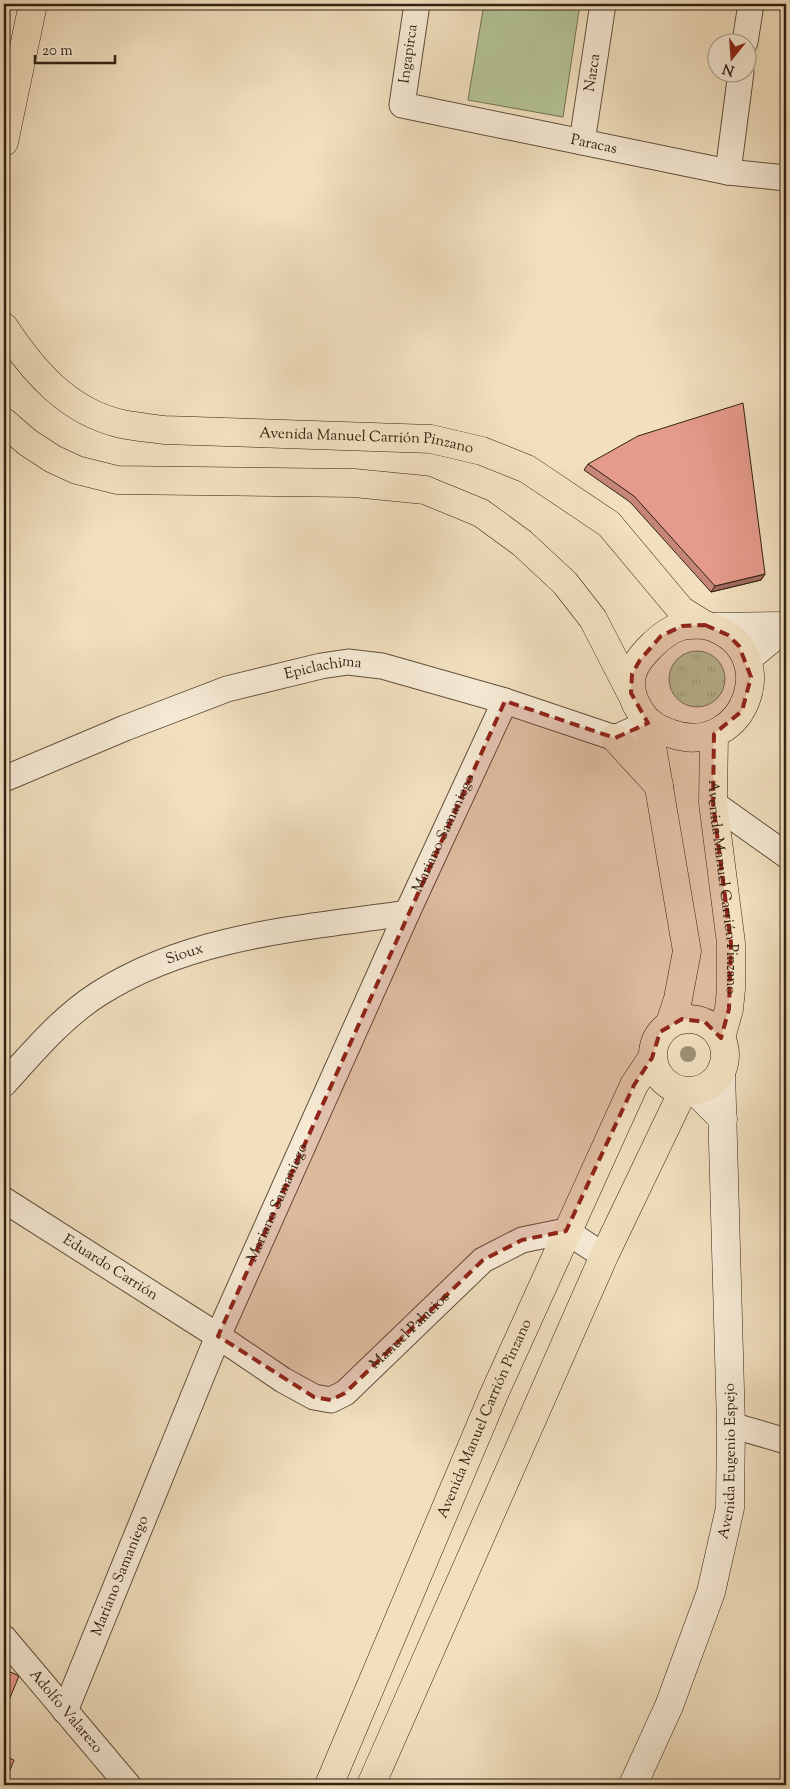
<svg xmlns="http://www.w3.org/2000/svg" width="790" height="1789" font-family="'Sorts Mill Goudy',serif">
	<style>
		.grass { fill: url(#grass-tufts); stroke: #727253 }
		.garden { fill: #b4c395; stroke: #727253 }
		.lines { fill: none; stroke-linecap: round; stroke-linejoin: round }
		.street-casing { stroke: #61503c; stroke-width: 27 }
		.secondary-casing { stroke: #312111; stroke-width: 29 }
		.primary-casing { stroke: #312111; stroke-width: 29 }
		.street { stroke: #f6ead5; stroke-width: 25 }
		.secondary { stroke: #f6ead5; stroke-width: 28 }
		.primary { stroke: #f1dfbe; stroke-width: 28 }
		.tree { fill: #9d9175 }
		.wall { fill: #c58578; stroke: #312111 }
		.shaded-wall { fill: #a06c61; stroke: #312111 }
		.building { fill: #e59b8b; stroke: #312111 }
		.marked { fill: #8f2418; fill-opacity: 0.2; stroke: #8f2418; stroke-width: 4; stroke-dasharray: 10 6; stroke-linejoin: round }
		.labels { text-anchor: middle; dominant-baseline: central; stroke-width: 4.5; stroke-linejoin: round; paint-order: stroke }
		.street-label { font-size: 15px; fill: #312111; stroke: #f6ead5 }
	</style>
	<defs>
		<pattern id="grass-tufts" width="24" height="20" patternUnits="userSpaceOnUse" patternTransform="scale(1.25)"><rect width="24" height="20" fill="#b4c395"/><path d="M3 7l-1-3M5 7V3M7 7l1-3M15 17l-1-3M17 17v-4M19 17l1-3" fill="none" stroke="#9ba77f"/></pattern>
	</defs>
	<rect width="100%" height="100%" fill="#f1dfbe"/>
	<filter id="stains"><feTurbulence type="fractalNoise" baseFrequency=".004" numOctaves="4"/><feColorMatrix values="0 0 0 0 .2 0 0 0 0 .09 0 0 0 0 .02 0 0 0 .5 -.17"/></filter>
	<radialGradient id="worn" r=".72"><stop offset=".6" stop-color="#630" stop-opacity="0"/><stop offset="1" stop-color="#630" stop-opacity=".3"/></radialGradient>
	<path class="grass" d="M669 679a28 28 0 1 1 56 0a28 28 0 1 1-56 0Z"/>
	<path class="garden" d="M484 4H580L563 117 468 100Z"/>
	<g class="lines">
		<g class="street-casing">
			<g id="street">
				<path id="s1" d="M417 4 402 105 728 172 786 178"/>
				<path d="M745 42 751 4"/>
				<path id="s2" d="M582 142 603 4"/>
				<path d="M728 172 741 72"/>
				<path id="s3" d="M4 779 125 728 227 689 321 666 348 662 382 666 505 701 615 738 648 723"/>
				<path d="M713 803 786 855"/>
				<path id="s4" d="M4 1084C33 1052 63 1016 100 993 191 935 304 928 407 913"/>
				<path id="s5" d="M4 1200 218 1336 283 1380 314 1397 331 1400 345 1393 483 1260 522 1240 566 1231 604 1256"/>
				<path d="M731 1425 786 1441"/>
				<path id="s6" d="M4 1638 128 1785"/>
				<path id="s7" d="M65 1711 218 1336 407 913 505 701"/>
			</g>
		</g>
		<g class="secondary-casing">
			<g id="secondary">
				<path d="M714 627 786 626"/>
				<path d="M747 659 786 627"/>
				<path d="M695 1091 723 1119"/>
				<path id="s8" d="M633 1785 669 1706 711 1592 730 1508 731 1425 721 1071"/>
			</g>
		</g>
		<g class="primary-casing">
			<g id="primary">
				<path d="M4 142 33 4"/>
				<path id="s9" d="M4 327C33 371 68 412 122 424 136 427 151 428 164 430L431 439 482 451 527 469 609 524 681 610 705 625"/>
				<path d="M4 422 27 442 53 459 77 470 117 480 354 483 425 490 481 513 522 543 565 583 593 619 631 693"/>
				<path d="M705 625C786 646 747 759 672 734 658 729 648 724 640 711 633 700 629 687 632 675 636 657 665 630 682 626 689 624 697 625 705 625Z"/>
				<path d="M648 723 687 951 678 999 670 1023"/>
				<path id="s10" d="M714 734 713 803 731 943V989L729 1009 721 1038"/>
				<path d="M615 738 659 786"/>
				<circle cx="689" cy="1055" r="36"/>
				<path id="s11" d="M329 1785 494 1394 634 1085 652 1058"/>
				<path d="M371 1785 604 1256 683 1091"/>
			</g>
		</g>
		<use href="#street" class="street"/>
		<use href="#secondary" class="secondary"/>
		<use href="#primary" class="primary"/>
	</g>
	<circle class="tree" cx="688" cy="1054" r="8"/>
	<path class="wall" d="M588 464 765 574 761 580 711 592 630 502 584 470Z"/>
	<path class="shaded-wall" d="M765 574 761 580 711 592 715 586Z"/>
	<path class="building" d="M743 403 765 574 715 586 634 496 588 464 638 436Z
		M4 1669 19 1676 4 1712Z
		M4 1756 14 1760 4 1785Z"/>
	<path class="marked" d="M705 625 728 635 739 646 751 677 742 711 714 734 713 803 731 943 729 1009 721 1038 705 1022 682 1019 660 1032 652 1058 634 1085 566 1231 522 1240 483 1260 345 1393 331 1400 314 1397 218 1336 505 701 615 738 648 723 631 693 632 674 640 660 661 636 682 626Z"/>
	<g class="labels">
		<g class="street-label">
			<text transform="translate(409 54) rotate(-82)">Ingapirca</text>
			<text stroke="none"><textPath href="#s2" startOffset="70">Nazca</textPath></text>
			<text stroke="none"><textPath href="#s1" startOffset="298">Paracas</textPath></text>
			<text stroke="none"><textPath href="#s9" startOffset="402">Avenida Manuel Carrión Pinzano</textPath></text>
			<text stroke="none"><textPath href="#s3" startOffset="339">Epiclachima</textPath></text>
			<text stroke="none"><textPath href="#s7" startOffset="956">Mariano Samaniego</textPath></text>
			<text stroke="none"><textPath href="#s10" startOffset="154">Avenida Manuel Carrión Pinzano</textPath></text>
			<text stroke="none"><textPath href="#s4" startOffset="226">Sioux</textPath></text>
			<text stroke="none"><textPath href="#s7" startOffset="551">Mariano Samaniego</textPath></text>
			<text stroke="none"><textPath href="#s5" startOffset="126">Eduardo Carrión</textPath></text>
			<text stroke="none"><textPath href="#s5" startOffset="490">Manuel Palacios</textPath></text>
			<text stroke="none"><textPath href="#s11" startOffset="398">Avenida Manuel Carrión Pinzano</textPath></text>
			<text stroke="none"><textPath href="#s8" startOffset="341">Avenida Eugenio Espejo</textPath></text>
			<text stroke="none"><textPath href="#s7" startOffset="146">Mariano Samaniego</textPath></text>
			<text stroke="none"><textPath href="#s6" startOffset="96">Adolfo Valarezo</textPath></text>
		</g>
	</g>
	<rect width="790" height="1789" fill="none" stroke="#f1dfbe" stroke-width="20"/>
	<rect x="5" y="5" width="780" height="1779" fill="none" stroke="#312111" stroke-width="2.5"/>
	<rect x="10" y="10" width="770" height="1769" fill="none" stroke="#312111"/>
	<g transform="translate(732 58) rotate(197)"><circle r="24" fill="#f6ead5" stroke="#a79a87"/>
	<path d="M0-4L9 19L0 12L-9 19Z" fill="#8f2418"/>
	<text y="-8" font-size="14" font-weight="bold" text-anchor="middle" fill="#312111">N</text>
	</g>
	<path d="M35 55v8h80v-8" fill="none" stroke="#312111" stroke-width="2.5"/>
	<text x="42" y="55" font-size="15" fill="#312111" stroke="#f6ead5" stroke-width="4" paint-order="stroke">20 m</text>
	<rect width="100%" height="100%" filter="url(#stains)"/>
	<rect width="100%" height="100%" fill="url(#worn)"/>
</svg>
